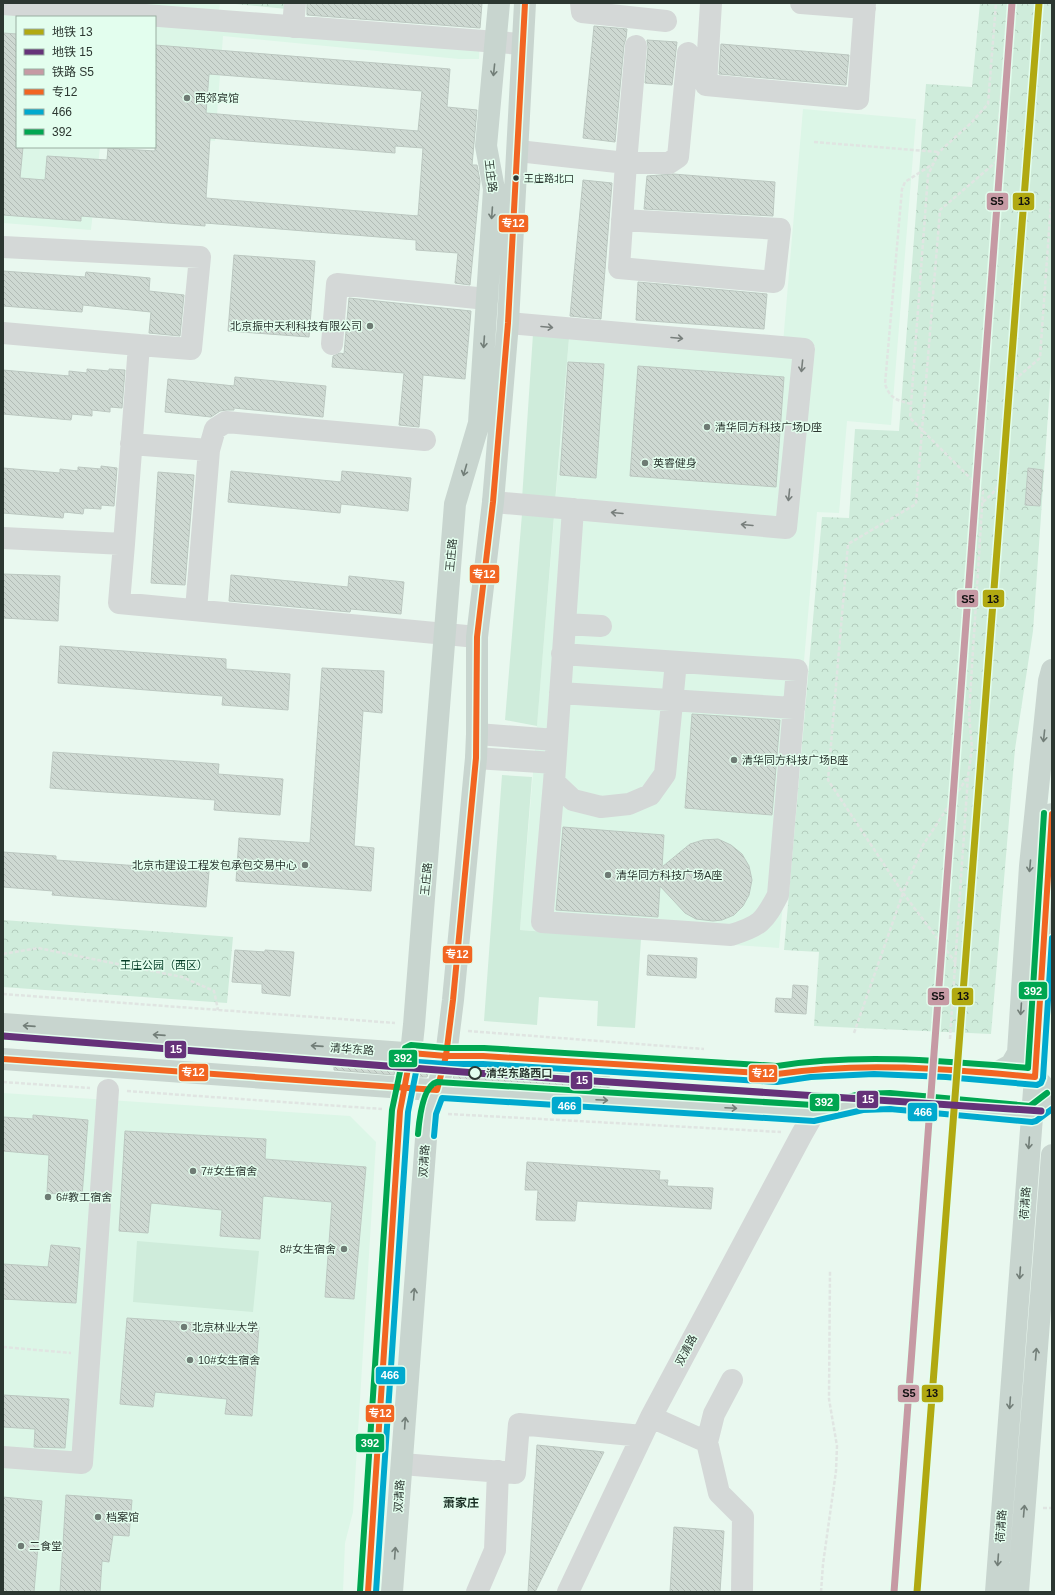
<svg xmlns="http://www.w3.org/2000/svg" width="1055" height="1595" font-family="Helvetica,'Noto Sans SC',sans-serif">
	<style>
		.built { fill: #dcf6e7 }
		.grass { fill: #cfecdb }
		.park { fill: url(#park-crowns) }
		.building { fill: url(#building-back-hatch); stroke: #bcc8c1; fill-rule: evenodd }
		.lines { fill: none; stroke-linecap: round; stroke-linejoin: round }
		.path { stroke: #e0e5e2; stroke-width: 2.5; stroke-dasharray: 4 2; stroke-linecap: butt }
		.minor { stroke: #d4d8d7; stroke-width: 22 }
		.major { stroke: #c8d5cf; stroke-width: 22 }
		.bus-1-casing { stroke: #e3feee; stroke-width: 9 }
		.bus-2-casing { stroke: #e3feee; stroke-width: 9 }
		.bus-3-casing { stroke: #e3feee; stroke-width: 9 }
		.bus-1 { stroke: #f26522; stroke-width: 6 }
		.bus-2 { stroke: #00a9ce; stroke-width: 6 }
		.bus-3 { stroke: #00a651; stroke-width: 6 }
		.rail-1-casing { stroke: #e3feee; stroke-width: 10 }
		.rail-1 { stroke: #c69aa4; stroke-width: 7 }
		.metro-1-casing { stroke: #e3feee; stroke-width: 10 }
		.metro-2-casing { stroke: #e3feee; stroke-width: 10 }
		.metro-1 { stroke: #b1a911; stroke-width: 7 }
		.metro-2 { stroke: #653279; stroke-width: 7 }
		.oneway { stroke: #727e78 }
		.oneway2 { stroke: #787f7c }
		.poi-dot { fill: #6e7b74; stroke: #e3feee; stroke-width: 1.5 }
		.bus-dot { fill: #2c3731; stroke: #e3feee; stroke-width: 1.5 }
		.stop-dot { fill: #e3feee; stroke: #2c3731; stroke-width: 2 }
		.labels { text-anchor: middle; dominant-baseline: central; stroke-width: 3; stroke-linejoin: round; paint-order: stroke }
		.bus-label { font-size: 10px; fill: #2c3731; stroke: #e3feee; text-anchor: start }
		.poi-label { font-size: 11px; fill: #2c3731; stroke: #e3feee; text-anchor: start }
		.street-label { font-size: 11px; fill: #2c3731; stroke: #e3feee }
		.park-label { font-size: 11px; fill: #033d26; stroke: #e3feee }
		.stop-label { font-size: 11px; font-weight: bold; fill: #2c3731; stroke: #e3feee; text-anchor: start }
		.neighbourhood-label { font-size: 12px; font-weight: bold; fill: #192f24; stroke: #e3feee }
		.line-badge { stroke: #e3feee; stroke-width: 1.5 }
		.badge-label { font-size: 11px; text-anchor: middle; font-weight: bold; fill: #fff }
		.pale-badge-label { font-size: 11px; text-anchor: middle; font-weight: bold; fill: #111 }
	</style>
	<defs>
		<pattern id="park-crowns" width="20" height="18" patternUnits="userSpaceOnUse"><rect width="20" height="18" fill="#cfecdb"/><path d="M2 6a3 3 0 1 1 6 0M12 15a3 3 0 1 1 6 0" fill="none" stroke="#b2cbbc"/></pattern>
		<pattern id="building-back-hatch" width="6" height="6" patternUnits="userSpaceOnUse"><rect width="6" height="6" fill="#ced9d2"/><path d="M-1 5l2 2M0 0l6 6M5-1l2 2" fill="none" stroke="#b1bbb5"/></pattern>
	</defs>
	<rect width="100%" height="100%" fill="#e9f8ef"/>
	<path class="built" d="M3 3H220L219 12 480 31 479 59H459L223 36 215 141 155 136V17H17V147H100L91 230 3 223Z
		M803 109 916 119 891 425 847 421 839 513 817 512 779 948 520 930 569 338 814 358 815 346 783 343Z
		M3 1093 350 1116 376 1142 353 1512 345 1543 343 1592H3Z"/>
	<path class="grass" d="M533 334 569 338 555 502 522 499Z
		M522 514 554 516 537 726 505 720Z
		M502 775 532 777 520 930 641 939 635 1028 597 1026 598 1001 539 997 537 1025 484 1021Z
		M137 1241 259 1251 253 1312 133 1302Z"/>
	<path class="park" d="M225 3H287V9Z
		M980 3H1052V357L1033 631 1015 749 991 1034 814 1026 819 952 784 950 822 517 849 518 855 429 899 431 926 84 972 87Z
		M3 920 233 937 227 1003 3 987Z"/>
	<path class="building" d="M307 3H482L480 28 307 15Z
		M594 26 627 29 626 38 624 45 615 142 583 138Z
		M3 33 17 34V147H23L20 178 45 180 47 156 107 160 108 148 155 151V45L450 69 447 107 477 110 472 165H477L480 181 470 285 455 283 458 253 416 250V240L205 223V226L81 216V221L3 215ZM209 74 422 91 418 131 206 113ZM210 138 395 153V146L423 148 418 216 206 198Z
		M647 40 677 42 672 85 645 83 648 47Z
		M721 44 849 55 846 85 719 74Z
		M673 174 775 182 773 216 644 209 647 176Z
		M583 180 612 183 601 319 570 316Z
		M234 255 315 261 309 337 228 331Z
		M3 271 85 277 86 272 150 278 149 291 184 295 180 336 149 333 151 312 83 305 82 312 3 306Z
		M638 282 767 294 764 329 636 320Z
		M349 298 471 311 465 379 423 375 419 427 399 425 404 373 332 367 333 356 340 353 344 354Z
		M568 362 604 364 596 478 560 475Z
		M638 366 784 377 776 487 630 476Z
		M87 369 109 371V369L125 370 122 408 110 407V412L92 410V416L72 414 71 420 3 414V370L69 376V371L87 373Z
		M235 377 326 386 323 417 234 408V410H227L220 411 211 417 165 412 168 379 234 386Z
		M101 466 117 468 114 506 101 505V509L84 508 83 514 64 512 63 518 3 513V468L60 473V469L78 471V467L101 469Z
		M1028 468 1043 470 1040 506 1025 505Z
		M231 471 341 482 342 471 411 478 408 511 341 504 340 513 228 502Z
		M158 472 194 475 185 585 151 583Z
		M3 574 60 576 58 621 3 618Z
		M231 575 348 587 349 576 404 582 401 614 351 609 350 612 229 601Z
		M60 646 226 659V669L290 674 288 710 222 705 223 696 58 683Z
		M322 668 384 671 382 713 363 711 354 846 374 848 371 891 236 881 239 838 310 843Z
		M692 714 780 720 772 815 685 808Z
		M53 752 219 764 218 774 283 779 280 815 214 810 215 800 50 788Z
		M563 827 664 835 662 867 690 844 703 840 718 839 731 845 742 854 749 866 752 880 749 895 743 906 734 915 722 920 713 921 696 919 685 913 660 886 658 917 556 910Z
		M3 852 56 856V860L209 871 206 907 52 895 53 891 3 887Z
		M235 950 265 952V950L294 952 290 996 262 993V984L232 982Z
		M648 955 697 958 696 978 647 975Z
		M793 985 808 986 806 1014 775 1012 776 998 792 999Z
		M334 1060 396 1065 394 1075 334 1070Z
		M421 1067H430L427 1077H419Z
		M456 1068H483L610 1077 609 1088 453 1079Z
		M33 1115 88 1120 82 1196 47 1193 49 1155 3 1151V1117L33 1119Z
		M125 1131 266 1139 265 1159 366 1167 354 1299 325 1297 332 1202 263 1196 260 1239 220 1236 222 1210 151 1203 148 1233 119 1231Z
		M527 1162 660 1171 659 1180H668L667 1186 713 1188 711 1209 577 1201 575 1221 536 1220 538 1190H525Z
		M51 1245 80 1248 76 1303 3 1299V1264L48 1267Z
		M127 1318 259 1327 252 1416 225 1414 227 1399 155 1392 153 1407 120 1404Z
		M3 1395 69 1399 65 1448 34 1447 35 1429 3 1427Z
		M537 1445 604 1452 535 1592H528Z
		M66 1495 132 1500 129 1536 113 1535 109 1562 102 1561 100 1592H60Z
		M3 1497 42 1501 34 1592H3Z
		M674 1527 724 1531 720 1592H670Z"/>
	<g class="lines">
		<path class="path" d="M814 142 939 152
			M911 404C897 400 890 399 885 384L902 189 905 182 933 164
			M983 502 992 494 998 486 1006 387 1040 358 1052 188
			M3 954 38 948 182 977 214 991 218 1010
			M956 963 903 893 923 845 967 778
			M3 994 395 1023
			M468 1031 704 1049
			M854 1033 903 893 828 780 848 544 916 504 940 210 996 162 1008 3
			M950 1039 968 776 972 748 969 714 983 491 910 418 928 175 939 152 971 123 988 104 996 3
			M3 1082 90 1088
			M127 1091 382 1109
			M448 1114 781 1132
			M3 1347 71 1353
			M1043 1508H1052
			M821 1592 823 1564 836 1471 837 1446 829 1399 830 1270"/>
		<path class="minor" d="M581 3 582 12 666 21
			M711 3 706 85 858 99 865 3
			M801 3 865 8
			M3 4 522 44
			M293 27 295 3
			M636 46 626 163H669L678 157 688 53
			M518 151 626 163 619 268 774 282 780 229 622 220
			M3 247 200 257 191 349 139 345
			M3 333 139 345 124 544
			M332 344 337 284 487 299
			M131 444 209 450 196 610
			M209 450 215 429 226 422 425 440
			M493 502 786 528 804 349 508 323
			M3 538 124 544 119 603 477 637
			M565 624 573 509
			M601 626 565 624 554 782 573 800 601 807 629 804 650 795 665 774 676 662
			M560 693 794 708
			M477 734 556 740
			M476 758 555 763
			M554 782 542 922 731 935C760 926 764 922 778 895L797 670 562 654
			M732 1380 714 1414 707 1442 719 1493 743 1517 742 1592
			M651 1417 707 1442
			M3 1457 82 1463 108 1090
			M402 1464 515 1473 519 1424 642 1436
			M477 1592 495 1550 498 1471
			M568 1592 651 1417 802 1134 814 1113"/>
		<path class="major" d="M3 1024 446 1056H483L717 1071 777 1074 810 1069 874 1066 947 1069 1035 1077 1052 1096
			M3 1059 460 1092 814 1113 862 1102 890 1101 1032 1114 1052 1099
			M996 1073 1011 1065 1018 1053 1030 866 1049 681 1052 670
			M368 1592 400 1111 411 1053 414 1025 455 504 479 423 494 189 486 146 499 3
			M392 1592 428 1112 437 1090 446 1056 453 1000 476 758 477 734V637L493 502 508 323 525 3
			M996 1592 1035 1077 1052 814
			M1018 1592 1052 1155"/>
		<g class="bus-1-casing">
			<path id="bus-1" d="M3 1059 437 1090 446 1056 453 1000 476 758 477 637 493 502 508 323 525 3
				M368 1592 400 1111 411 1053 446 1056H483L777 1074C864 1061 948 1069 1035 1077L1052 814"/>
		</g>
		<g class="bus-2-casing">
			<path id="bus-2" d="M434 1136 436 1114 442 1098 814 1121 863 1110 890 1109 1032 1122 1036 1121 1052 1109
				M376 1592 408 1112 418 1062 446 1064H483L777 1082 811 1077 874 1074 946 1077 1037 1085 1041 1083 1043 1078 1052 938"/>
		</g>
		<g class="bus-3-casing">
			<path id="bus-3" d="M418 1134C419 1122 422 1086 437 1082L813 1105 861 1094 890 1093 1030 1106 1047 1093
				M360 1591 392 1110 405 1048 411 1045 446 1048H484L777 1066C860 1053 944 1061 1028 1068L1044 813"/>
		</g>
		<use href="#bus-1" class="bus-1"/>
		<use href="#bus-2" class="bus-2"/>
		<use href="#bus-3" class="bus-3"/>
		<g class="rail-1-casing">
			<path id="rail-1" d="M894 1592 1012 3"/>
		</g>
		<use href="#rail-1" class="rail-1"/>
		<g class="metro-1-casing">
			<path id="metro-1" d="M917 1592 1039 3"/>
		</g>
		<g class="metro-2-casing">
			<path id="metro-2" d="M3 1036 476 1073 1041 1111"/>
		</g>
		<use href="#metro-1" class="metro-1"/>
		<use href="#metro-2" class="metro-2"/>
	</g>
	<defs><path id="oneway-shaft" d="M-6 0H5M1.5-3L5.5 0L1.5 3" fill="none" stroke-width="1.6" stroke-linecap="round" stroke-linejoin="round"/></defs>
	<g class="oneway">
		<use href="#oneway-shaft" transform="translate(494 70) rotate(96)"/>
		<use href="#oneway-shaft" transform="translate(492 213) rotate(94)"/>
		<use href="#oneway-shaft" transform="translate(484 342) rotate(94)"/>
		<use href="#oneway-shaft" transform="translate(465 470) rotate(106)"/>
		<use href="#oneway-shaft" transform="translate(1044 736) rotate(96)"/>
		<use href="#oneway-shaft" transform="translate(1030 866) rotate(95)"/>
		<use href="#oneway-shaft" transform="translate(1021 1009) rotate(94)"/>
		<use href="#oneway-shaft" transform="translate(29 1026) rotate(-176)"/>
		<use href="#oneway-shaft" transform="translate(159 1035) rotate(-176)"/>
		<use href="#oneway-shaft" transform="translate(317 1046) rotate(-176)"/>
		<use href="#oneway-shaft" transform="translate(602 1100) rotate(3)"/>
		<use href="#oneway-shaft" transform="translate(731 1108) rotate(3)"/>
		<use href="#oneway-shaft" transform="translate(1029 1143) rotate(94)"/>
		<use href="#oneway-shaft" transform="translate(1020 1273) rotate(94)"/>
		<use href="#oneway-shaft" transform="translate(414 1294) rotate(-86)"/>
		<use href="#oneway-shaft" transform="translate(1036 1354) rotate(-85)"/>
		<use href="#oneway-shaft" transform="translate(1010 1403) rotate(94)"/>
		<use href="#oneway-shaft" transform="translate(405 1423) rotate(-86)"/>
		<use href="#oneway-shaft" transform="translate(1024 1511) rotate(-85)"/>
		<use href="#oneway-shaft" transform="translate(395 1553) rotate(-86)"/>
		<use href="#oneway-shaft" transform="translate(998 1560) rotate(94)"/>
	</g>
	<g class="oneway2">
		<use href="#oneway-shaft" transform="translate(547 327) rotate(5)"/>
		<use href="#oneway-shaft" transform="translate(677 338) rotate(5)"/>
		<use href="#oneway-shaft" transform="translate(802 366) rotate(96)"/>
		<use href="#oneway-shaft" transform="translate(789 495) rotate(96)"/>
		<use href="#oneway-shaft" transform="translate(617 513) rotate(-175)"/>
		<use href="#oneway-shaft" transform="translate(747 525) rotate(-175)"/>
	</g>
	<g class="poi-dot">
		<circle cx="187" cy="98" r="4"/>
		<circle cx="370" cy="326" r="4"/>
		<circle cx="707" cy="427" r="4"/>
		<circle cx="645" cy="463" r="4"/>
		<circle cx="734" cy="760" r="4"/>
		<circle cx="305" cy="865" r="4"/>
		<circle cx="608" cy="875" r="4"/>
		<circle cx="193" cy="1171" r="4"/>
		<circle cx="48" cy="1197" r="4"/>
		<circle cx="344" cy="1249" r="4"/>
		<circle cx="184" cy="1327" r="4"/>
		<circle cx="190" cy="1360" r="4"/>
		<circle cx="98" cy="1517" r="4"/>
		<circle cx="21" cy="1546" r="4"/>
	</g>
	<circle class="bus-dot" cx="516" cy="178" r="3.5"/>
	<circle class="stop-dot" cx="475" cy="1073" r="6"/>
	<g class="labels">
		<g class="bus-label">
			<text x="524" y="178">王庄路北口</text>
		</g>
		<g class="poi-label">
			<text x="195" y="98">西郊宾馆</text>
			<text x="362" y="326" text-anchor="end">北京振中天利科技有限公司</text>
			<text x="715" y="427">清华同方科技广场D座</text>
			<text x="653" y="463">英睿健身</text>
			<text x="742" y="760">清华同方科技广场B座</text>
			<text x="297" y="865" text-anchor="end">北京市建设工程发包承包交易中心</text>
			<text x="616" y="875">清华同方科技广场A座</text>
			<text x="201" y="1171">7#女生宿舍</text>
			<text x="56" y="1197">6#教工宿舍</text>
			<text x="336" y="1249" text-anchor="end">8#女生宿舍</text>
			<text x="192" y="1327">北京林业大学</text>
			<text x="198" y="1360">10#女生宿舍</text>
			<text x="106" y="1517">档案馆</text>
			<text x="29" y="1546">二食堂</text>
		</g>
		<g class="street-label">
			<text transform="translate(491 176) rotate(83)">王庄路</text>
			<text transform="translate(451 555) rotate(-85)">王庄路</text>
			<text transform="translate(426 879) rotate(-85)">王庄路</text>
			<text transform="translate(352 1049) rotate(4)">清华东路</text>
			<text transform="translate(424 1161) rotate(-86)">双清路</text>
			<text transform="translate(1025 1203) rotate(-86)">荷清路</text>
			<text transform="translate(686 1350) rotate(-62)">双清路</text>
			<text transform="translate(399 1496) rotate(-86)">双清路</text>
			<text transform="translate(1001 1526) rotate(-86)">荷清路</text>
		</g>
		<g class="park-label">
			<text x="164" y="965">王庄公园（西区）</text>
		</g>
		<g class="stop-label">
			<text x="486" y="1073">清华东路西口</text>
		</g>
		<g class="neighbourhood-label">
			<text x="461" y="1503">萧家庄</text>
		</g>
	</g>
	<g class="line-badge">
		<rect x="986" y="192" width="23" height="19" rx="4" fill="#c69aa4"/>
		<rect x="1012" y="192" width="23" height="19" rx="4" fill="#b1a911"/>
		<rect x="498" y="214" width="31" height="19" rx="4" fill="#f26522"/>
		<rect x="469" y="564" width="31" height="20" rx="4" fill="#f26522"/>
		<rect x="956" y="589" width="23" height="19" rx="4" fill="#c69aa4"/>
		<rect x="982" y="589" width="23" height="19" rx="4" fill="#b1a911"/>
		<rect x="442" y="945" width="31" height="19" rx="4" fill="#f26522"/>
		<rect x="1018" y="981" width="30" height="19" rx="4" fill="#00a651"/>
		<rect x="927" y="987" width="23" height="19" rx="4" fill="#c69aa4"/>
		<rect x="951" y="987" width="23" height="19" rx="4" fill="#b1a911"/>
		<rect x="164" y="1040" width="23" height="19" rx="4" fill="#653279"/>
		<rect x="388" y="1049" width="30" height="19" rx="4" fill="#00a651"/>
		<rect x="178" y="1063" width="31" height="19" rx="4" fill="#f26522"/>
		<rect x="748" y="1064" width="30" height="19" rx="4" fill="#f26522"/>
		<rect x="570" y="1071" width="23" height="19" rx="4" fill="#653279"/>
		<rect x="856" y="1090" width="23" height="19" rx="4" fill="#653279"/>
		<rect x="809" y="1093" width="31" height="19" rx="4" fill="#00a651"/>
		<rect x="551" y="1096" width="31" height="19" rx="4" fill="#00a9ce"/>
		<rect x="907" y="1102" width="31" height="20" rx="4" fill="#00a9ce"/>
		<rect x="375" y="1366" width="31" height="19" rx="4" fill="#00a9ce"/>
		<rect x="897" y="1384" width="23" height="19" rx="4" fill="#c69aa4"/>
		<rect x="921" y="1384" width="23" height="19" rx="4" fill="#b1a911"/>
		<rect x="365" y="1404" width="30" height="19" rx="4" fill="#f26522"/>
		<rect x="355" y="1433" width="30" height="20" rx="4" fill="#00a651"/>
	</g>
	<g class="badge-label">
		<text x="513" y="227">专12</text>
		<text x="484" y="578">专12</text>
		<text x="457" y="958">专12</text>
		<text x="1033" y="995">392</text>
		<text x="176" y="1053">15</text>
		<text x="403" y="1062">392</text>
		<text x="193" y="1076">专12</text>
		<text x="763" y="1077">专12</text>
		<text x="582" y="1084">15</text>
		<text x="868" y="1103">15</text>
		<text x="824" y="1106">392</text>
		<text x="567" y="1110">466</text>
		<text x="923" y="1116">466</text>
		<text x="390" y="1379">466</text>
		<text x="380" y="1417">专12</text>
		<text x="370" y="1447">392</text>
	</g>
	<g class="pale-badge-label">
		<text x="997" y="205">S5</text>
		<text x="1024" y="205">13</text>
		<text x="968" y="603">S5</text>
		<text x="993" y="603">13</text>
		<text x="938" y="1000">S5</text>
		<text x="963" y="1000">13</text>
		<text x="909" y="1397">S5</text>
		<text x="932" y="1397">13</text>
	</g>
	<rect width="1055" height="1595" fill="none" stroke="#2c3731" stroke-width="8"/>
	<rect x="16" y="16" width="140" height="132" fill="#e3feee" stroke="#9aaea2"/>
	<rect x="24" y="29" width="20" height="6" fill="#b1a911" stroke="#9aaea2"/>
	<text x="52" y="36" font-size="12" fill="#2c3731">地铁 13</text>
	<rect x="24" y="49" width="20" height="6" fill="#653279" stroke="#9aaea2"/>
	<text x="52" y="56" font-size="12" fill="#2c3731">地铁 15</text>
	<rect x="24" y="69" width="20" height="6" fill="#c69aa4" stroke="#9aaea2"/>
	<text x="52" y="76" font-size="12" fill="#2c3731">铁路 S5</text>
	<rect x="24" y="89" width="20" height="6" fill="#f26522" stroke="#9aaea2"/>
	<text x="52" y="96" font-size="12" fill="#2c3731">专12</text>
	<rect x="24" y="109" width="20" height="6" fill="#00a9ce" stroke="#9aaea2"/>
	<text x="52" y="116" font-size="12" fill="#2c3731">466</text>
	<rect x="24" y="129" width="20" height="6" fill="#00a651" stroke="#9aaea2"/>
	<text x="52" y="136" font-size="12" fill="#2c3731">392</text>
</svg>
